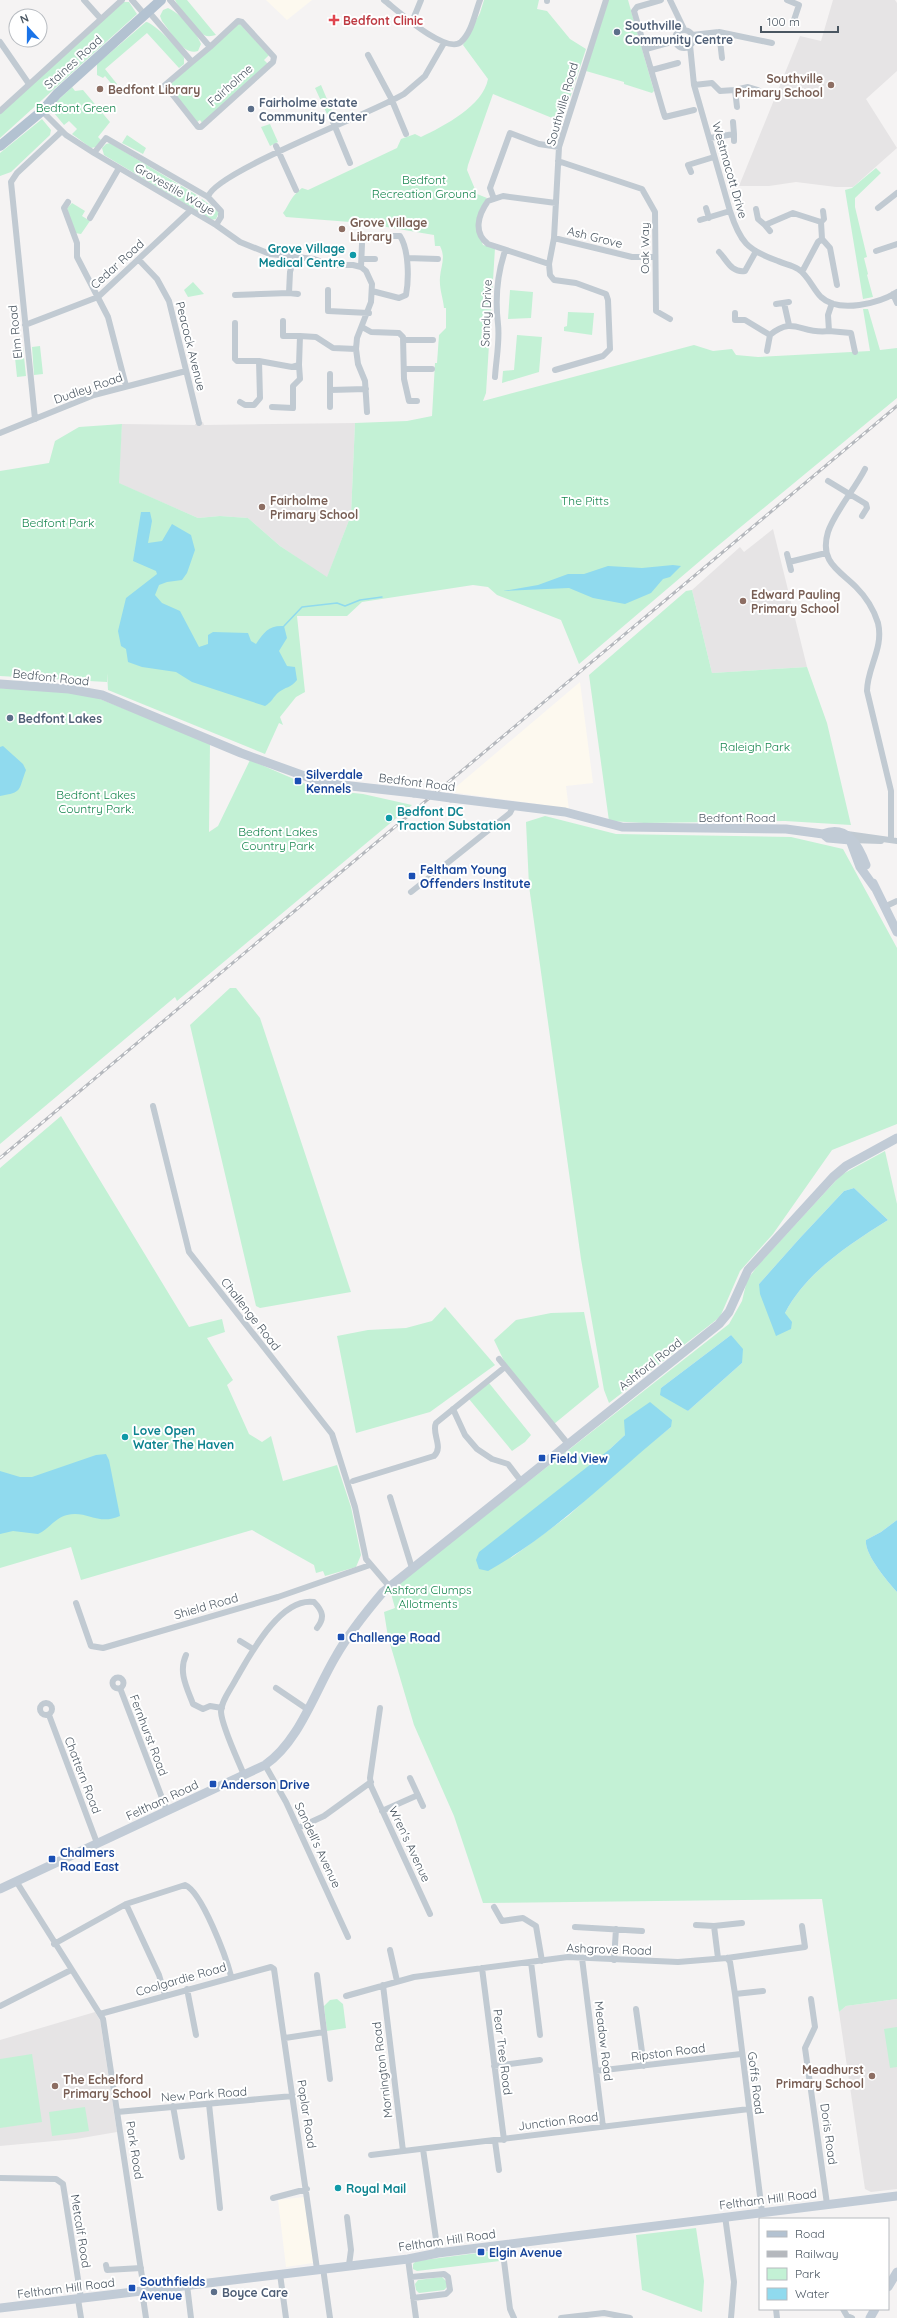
<svg xmlns="http://www.w3.org/2000/svg" width="897" height="2318" font-family="Quicksand,sans-serif">
	<style>
		.commercial { fill: #fdf9ef }
		.education { fill: #e6e4e5 }
		.green { fill: #c3f1d5; fill-rule: evenodd }
		.water { fill: #90daee }
		.lines { fill: none; stroke-linecap: round; stroke-linejoin: round }
		.stream { stroke: #90daee; stroke-width: 1.5 }
		.street { stroke: #c1cad2; stroke-width: 6 }
		.secondary { stroke: #c1cbd6; stroke-width: 9 }
		.primary { stroke: #b3c2d1; stroke-width: 10 }
		.rail-casing { stroke: #b5b8bd; stroke-width: 3 }
		.rail { stroke: #fff; stroke-width: 1.5; stroke-dasharray: 4.5; stroke-linecap: butt }
		.secondary-bridge { stroke: #c1cbd6; stroke-width: 9 }
		.health-dot { fill: #e0444e; stroke: #fff; stroke-width: 1.5 }
		.service-dot { fill: #5c6f8a; stroke: #fff; stroke-width: 1.5 }
		.education-dot { fill: #8d6e63; stroke: #fff; stroke-width: 1.5 }
		.culture-dot { fill: #0f9aa8; stroke: #fff; stroke-width: 1.5 }
		.transit-dot { fill: #1a4fb4; stroke: #fff; stroke-width: 1.5 }
		.labels { text-anchor: middle; dominant-baseline: central; stroke-width: 4; stroke-linejoin: round; paint-order: stroke }
		.health-label { font-size: 12px; font-weight: bold; fill: #be3a42; stroke: #fff; text-anchor: start }
		.service-label { font-size: 12px; font-weight: bold; fill: #4e5e75; stroke: #fff; text-anchor: start }
		.street-label { font-size: 12px; fill: #4a5661; stroke: #fff }
		.education-label { font-size: 12px; font-weight: bold; fill: #785e54; stroke: #fff; text-anchor: start }
		.park-label { font-size: 12px; fill: #17864f; stroke: #fff }
		.culture-label { font-size: 12px; font-weight: bold; fill: #0d838f; stroke: #fff; text-anchor: start }
		.transit-label { font-size: 12px; font-weight: bold; fill: #164399; stroke: #fff; text-anchor: start }
	</style>
	<rect width="100%" height="100%" fill="#f5f3f3"/>
	<path class="commercial" d="M266 0H312L287 20Z
		M580 682 593 783 566 786 569 810 538 804 450 792Z
		M304 2197 313 2263 286 2267 278 2200Z"/>
	<path class="education" d="M833 0H895L897 3V71L866 99 897 148 853 187H836L796 182 769 186H739L800 36 821 41Z
		M203 422 204 425 355 423 351 515 327 578 280 546 248 518 220 516 198 518 118 483 122 424 195 425V424Z
		M773 529 807 667 712 673 692 590 740 547 744 552Z
		M897 1999V2189L871 2192 865 2189 839 2012 846 2006Z
		M95 2012 100 2020 117 2132 76 2139 0 2146V2040Z"/>
	<path class="green" d="M175 0H187L216 35C212 36 208 37 204 35 197 31 178 7 175 0Z
		M484 0H539L537 9 547 11 570 39 586 49 562 122 493 94 468 165 467 170 477 194 487 198C475 215 475 226 483 245L495 248 486 393 483 401 694 345 713 351 732 349 736 355 758 357 870 351 863 309H868L880 350 897 348V398L714 549 579 664 561 620 497 595 488 587 473 585 362 602 347 616H297L305 692 296 697 280 717 283 725 279 723 265 754 108 690 107 673V682L0 676V471L49 463 55 441 79 427 122 424 119 483 198 518 220 516 248 518 280 546 327 577 351 515 355 423 407 421 432 416 435 363H437L439 335 446 328V308H444C443 297 439 289 440 277 441 265 446 258 440 246H435L434 235 363 223 286 217 283 213C290 203 291 196 302 188L308 190 397 148 401 139 415 134 421 137C444 126 483 106 488 79L463 45 480 13Z
		M608 0H628L654 91 652 93 624 84V82L586 71Z
		M123 2H129L137 14 0 138V113Z
		M168 8C181 14 196 31 201 44L198 51C183 56 171 32 162 21L160 16 163 10Z
		M146 22C153 22 182 51 184 58 184 59 184 64 184 64L179 68 147 33 105 69 117 84 114 87 105 76 103 78 97 75V64Z
		M239 23 269 55 264 60 268 64 202 123 200 120 197 122 167 87Z
		M321 85 332 111 327 114 315 88Z
		M72 87 75 91 83 90 110 122 98 137 101 140 96 147 91 148 72 134 77 129 69 121 64 125 54 113 55 103Z
		M42 119 51 130 50 135 11 172 0 176V153Z
		M270 124 278 142 270 146 261 127Z
		M127 135 146 148 143 154 122 143Z
		M110 143 200 197 194 209 104 155 102 148 106 144Z
		M876 168 881 173 855 198V207L867 257 864 258 868 274 867 275 873 297 863 299 845 190 852 188Z
		M202 199 219 212 216 219 211 220 195 209Z
		M72 203 85 211 82 216 90 221 81 234 75 233 67 208Z
		M193 282 204 294 188 297 184 290Z
		M510 290 533 292 531 318 508 319Z
		M568 312 594 313 592 335 564 331V327L567 326Z
		M517 335 542 337 539 372 502 383 503 371 514 370Z
		M40 346 43 374 34 375 32 347Z
		M23 347 26 376 17 377 14 348Z
		M692 590 712 673 807 667 827 723 851 825 785 821 644 823 609 821 589 675 686 591Z
		M0 688 85 693 210 743 209 832 218 826 250 760 317 789 363 794 412 805 177 1001 175 997 0 1144Z
		M545 816 616 834 791 837 843 849 897 948V1124L832 1150 773 1234 740 1271 720 1317 609 1403 604 1390 581 1259 529 886 526 822Z
		M230 988H236L260 1018 351 1292 260 1308 256 1306 190 1025Z
		M61 1116 189 1327 222 1319 225 1332 207 1338 233 1380 227 1385 249 1434 262 1442 271 1436 283 1481 337 1465 351 1507 361 1555 356 1567 325 1576 323 1571 316 1573 314 1565 252 1530 81 1580 71 1547 0 1568V1168Z
		M885 1151 897 1204V1520L881 1532 866 1540C864 1554 888 1582 897 1592V1999L846 2006 839 2012 822 1899 483 1903 454 1816 414 1725 388 1637 384 1612 395 1608 390 1590 729 1324 742 1301 747 1280 759 1264 841 1175ZM854 1188 888 1220C850 1244 806 1272 785 1313L759 1284 800 1238 844 1191ZM731 1335 742 1363 688 1411 661 1388ZM671 1427 625 1464 568 1516 511 1558 610 1449 625 1435Z
		M445 1307 495 1365 430 1412 356 1433 337 1336 368 1330 406 1328 432 1321Z
		M584 1312 599 1387 554 1424 505 1363 494 1340 516 1320 551 1313Z
		M489 1383 531 1435 525 1442 512 1451 469 1399Z
		M337 1999 343 2004 346 2028 327 2031 324 2006 330 2000Z
		M897 2027V2067L890 2068 884 2029Z
		M32 2054 42 2122 0 2128V2059Z
		M85 2107 89 2131 52 2136 49 2112Z
		M696 2228 704 2281 702 2312 642 2290 636 2235Z
		M493 2251 499 2254 500 2261 417 2271 413 2269V2264L416 2261Z
		M442 2277 446 2281 447 2287 444 2290 419 2293 416 2290 415 2284 418 2280Z"/>
	<path class="water" d="M141 512H150L152 521 148 543 162 541 172 524 191 535 195 550 187 573 182 580 167 582 159 585 155 595 162 603 180 611 199 647 208 644V635L213 632 248 633 251 641 256 644C264 632 269 625 284 626L287 638 279 651 287 666 295 667 297 680C291 688 285 687 279 692 273 697 272 702 265 706L192 682 176 672 142 667 128 662 126 649 121 646 118 631 126 598 157 574 156 571 133 561Z
		M673 565 681 566 670 577 663 579 651 593 625 604 593 598 569 588 503 591 538 585 568 574H584L608 566 642 568Z
		M3 746 23 764 26 770C18 791 23 792 0 796V747Z
		M854 1188 888 1220C850 1244 806 1272 785 1313L792 1322 791 1329 776 1336 760 1294 759 1284 800 1238 844 1191Z
		M731 1335 743 1349 742 1363 688 1411 660 1395 661 1388Z
		M650 1402 672 1420 671 1427C611 1476 556 1533 488 1571L479 1569 476 1560 479 1552 610 1449 625 1435 624 1420Z
		M106 1454 109 1460 120 1516C98 1526 87 1510 67 1515 55 1518 49 1529 38 1534L13 1531 0 1534V1471L20 1477H32L96 1455Z
		M897 1520V1592C888 1582 864 1554 866 1540L881 1532Z"/>
	<g class="lines">
		<path class="stream" d="M284 626 302 607 337 603 345 606 360 600 382 597"/>
		<path class="street" d="M84 0 101 19
			M132 0 145 15
			M384 0C397 10 446 55 461 42 472 32 475 13 480 0
			M661 0 637 7 634 11 663 111 665 117 694 110
			M670 0 684 29
			M787 0 799 5 793 23
			M547 1V0
			M148 11 192 62 165 85 198 127H201L273 62 274 57 242 22 238 21 210 47 170 0
			M412 22 421 0
			M675 39a9 9 0 1 1 18 0a9 9 0 1 1-18 0Z
			M719 32 722 58
			M692 35 719 32 772 43
			M0 42 29 84
			M690 45 694 85 730 211C740 242 747 250 778 261 784 264 792 265 798 269 808 275 813 289 821 297 839 314 880 303 897 292
			M646 49 675 41
			M368 55 391 98 406 134
			M192 62 210 47
			M652 70 678 63
			M694 85 712 83 720 91 735 90 737 107
			M735 90 748 87 758 90
			M0 111 122 0
			M42 111 66 135 94 153 216 225 221 217V211L208 197 106 138 94 153
			M331 117 350 163
			M733 122 734 134
			M710 138 734 134V141
			M276 146 296 190
			M558 161 642 189 655 212 656 311 670 319
			M691 172 688 165 714 157
			M208 197C214 172 373 113 404 94L425 76 444 43
			M494 199 490 188 510 133 539 144 559 147
			M68 202 64 208 77 243V257L108 317 126 386
			M706 208 709 218
			M878 208 897 193
			M756 209 758 219 765 225
			M90 218 119 168
			M700 220 730 211
			M821 222 824 219 823 211
			M216 225 240 242 270 254 314 259 331 265H353L361 267 366 271 372 284 371 302 357 338 356 349 358 364 365 381 367 412
			M770 231 765 225 793 213 821 222 822 239 818 242 802 272
			M554 238 632 257H654
			M822 239 830 248 837 285
			M876 251 897 244
			M719 252C727 260 731 273 745 271L755 253
			M294 258 290 272 289 293 298 294
			M407 258 438 259
			M363 259H375
			M139 260 157 279 169 301 199 423
			M549 264 488 244C473 233 478 215 488 201L503 196 556 203
			M361 267 362 244
			M328 290V311L369 313
			M372 291 399 298 406 295C409 279 409 250 400 236H391
			M893 294 897 303
			M235 295 289 293
			M784 303 789 325
			M776 304 789 302
			M735 313V320H745L770 335
			M283 321V336H300
			M235 323V359L237 361H259L292 367 299 365 300 336 316 337 333 348 356 349
			M25 325 98 297 190 211
			M362 327 371 332 399 333 403 337 404 379 409 401H417
			M829 331 851 333 855 352
			M405 340H433
			M767 351 770 335C794 315 801 335 829 331L828 315 832 303
			M404 369H432
			M555 370 603 356 610 349 608 300 606 294 576 283 554 280 550 275 549 264 554 238 559 147 606 0
			M330 374V390L366 389
			M495 377C496 360 500 341 498 324 495 299 497 275 505 251
			M330 390V407
			M240 402 245 405H254L260 398 259 361
			M272 407 293 408V386L300 379 299 365
			M35 419 11 182 17 173 62 131
			M0 433 94 395 186 371
			M865 469C855 489 834 513 828 532 819 562 839 570 856 587 866 597 874 610 878 623 884 648 867 668 867 691L891 791V840
			M828 481 866 504 867 508 862 516
			M787 554 789 562
			M791 570 789 562 826 553
			M847 834 897 841
			M851 840 881 841
			M411 892 510 813 514 805
			M884 907 897 901
			M153 1106 189 1252 332 1434 355 1507 366 1559 389 1586
			M499 1359 568 1444
			M453 1409 465 1435 477 1449 492 1459 508 1464 521 1481
			M353 1481 434 1456C444 1447 431 1433 436 1423L505 1367
			M390 1497 412 1568
			M76 1603 91 1646 103 1648 278 1597 370 1565
			M240 1641 253 1649
			M186 1655C178 1672 187 1688 193 1704L203 1709 210 1706 222 1708
			M112.5 1683a5.5 5.5 0 1 1 11 0a5.5 5.5 0 1 1-11 0Z
			M120 1688 167 1811
			M276 1688 307 1709
			M40 1709a6 6 0 1 1 12 0a6 6 0 1 1-12 0Z
			M380 1708 370 1778 371 1786 430 1914
			M49 1715 97 1843
			M265 1765 286 1802 348 1937
			M244 1775C238 1760 222 1727 221 1712 221 1701 231 1689 236 1679 250 1655 280 1597 314 1602 323 1611 325 1618 317 1628
			M410 1778 423 1806
			M382 1811 418 1795
			M298 1828 324 1816 371 1782
			M16 1881 103 2019 144 2290
			M126 1904 159 1975 165 1995
			M494 1907 502 1921 523 1918 536 1926 542 1961
			M696 1925 714 1926 742 1923
			M714 1926 718 1958
			M575 1927 642 1931
			M54 1944 126 1904 185 1885C202 1892 226 1957 231 1976
			M390 1950 397 1981
			M582 1958 603 2127
			M727 1958 730 1962 735 1994 762 2212
			M614 1960 616 1929
			M531 1962 540 2035
			M482 1968 504 2140
			M317 1975 330 2079
			M383 1985 403 2151
			M187 1989 196 2035
			M735 1994 763 1991
			M346 1996 414 1977 568 1957 678 1962 727 1958 805 1947 802 1926
			M811 1999 815 2027 805 2048 827 2204
			M0 2006 71 1970
			M636 2009 644 2066
			M100 2014 271 1967 274 1969 317 2269
			M285 2038 324 2032
			M494 2066 540 2060
			M596 2071 741 2054
			M209 2104 220 2208
			M173 2106 182 2157
			M117 2112 293 2096
			M495 2141 499 2170
			M423 2149 438 2253
			M371 2155 749 2109
			M0 2178 56 2179 63 2184 81 2298
			M273 2198 307 2189
			M725 2216 734 2282 731 2318
			M347 2217 351 2250 349 2265
			M502 2245 510 2309 514 2318
			M408 2259 416 2318
			M106 2265 107 2270 141 2268
			M323 2268 330 2318
			M280 2274 286 2318
			M411 2277 444 2274 448 2277 450 2290 446 2294 413 2298
			M187 2285 191 2318
			M142 2291 146 2318
			M78 2299 81 2318
			M776 2309 777 2318
			M843 2309 847 2316 852 2318
			M561 2318 604 2313 630 2318"/>
		<path class="secondary" d="M0 684 69 689 102 695 241 753 324 783 414 793
			M451 798 565 812 622 827 786 829 823 834 828 838 850 840 860 867 875 888
			M823 834C847 824 859 846 866 865
			M873 883 897 932
			M0 1889 265 1765C299 1742 315 1691 336 1656 349 1633 366 1612 383 1592L719 1324 729 1312 748 1270 833 1177 846 1166 897 1138
			M888 2287 897 2272
			M0 2308 408 2259 438 2253 897 2196
			M870 2318 875 2309"/>
		<path class="primary" d="M0 146 42 111 57 94 161 0"/>
		<g class="rail-casing">
			<path id="rail" d="M0 1158 897 406"/>
		</g>
		<use href="#rail" class="rail"/>
		<path class="secondary-bridge" d="M414 793 451 798"/>
	</g>
	<path class="health-dot" d="M332 14h4v4h4v4h-4v4h-4v-4h-4v-4h4z"/>
	<g class="service-dot">
		<circle cx="617" cy="32" r="4"/>
		<circle cx="251" cy="109" r="4"/>
		<circle cx="10" cy="718" r="4"/>
		<circle cx="214" cy="2292" r="4"/>
	</g>
	<g class="education-dot">
		<circle cx="831" cy="85" r="4"/>
		<circle cx="100" cy="89" r="4"/>
		<circle cx="342" cy="229" r="4"/>
		<circle cx="262" cy="507" r="4"/>
		<circle cx="743" cy="601" r="4"/>
		<circle cx="872" cy="2076" r="4"/>
		<circle cx="55" cy="2086" r="4"/>
	</g>
	<g class="culture-dot">
		<circle cx="353" cy="255" r="4"/>
		<circle cx="389" cy="818" r="4"/>
		<circle cx="125" cy="1437" r="4"/>
		<circle cx="338" cy="2188" r="4"/>
	</g>
	<g class="transit-dot">
		<rect x="294" y="777" width="8" height="8" rx="2"/>
		<rect x="408" y="872" width="8" height="8" rx="2"/>
		<rect x="538" y="1454" width="8" height="8" rx="2"/>
		<rect x="337" y="1633" width="8" height="8" rx="2"/>
		<rect x="209" y="1780" width="8" height="8" rx="2"/>
		<rect x="48" y="1855" width="8" height="8" rx="2"/>
		<rect x="477" y="2248" width="8" height="8" rx="2"/>
		<rect x="128" y="2284" width="8" height="8" rx="2"/>
	</g>
	<g class="labels">
		<g class="health-label">
			<text x="343" y="20">Bedfont Clinic</text>
		</g>
		<g class="service-label">
			<text x="625" y="25">Southville<tspan x="625" dy="14">Community Centre</tspan></text>
			<text x="259" y="102">Fairholme estate<tspan x="259" dy="14">Community Center</tspan></text>
			<text x="18" y="718">Bedfont Lakes</text>
			<text x="222" y="2292">Boyce Care</text>
		</g>
		<g class="street-label">
			<text transform="translate(73 62) rotate(-42)">Staines Road</text>
			<text transform="translate(230 85) rotate(-42)">Fairholme</text>
			<text transform="translate(562 104) rotate(-74)">Southville Road</text>
			<text transform="translate(730 170) rotate(74)">Westmacott Drive</text>
			<text transform="translate(175 189) rotate(30)">Grovestile Waye</text>
			<text transform="translate(595 237) rotate(14)">Ash Grove</text>
			<text transform="translate(644 248) rotate(-90)">Oak Way</text>
			<text transform="translate(117 264) rotate(-42)">Cedar Road</text>
			<text transform="translate(486 313) rotate(-88)">Sandy Drive</text>
			<text transform="translate(15 332) rotate(-96)">Elm Road</text>
			<text transform="translate(191 346) rotate(76)">Peacock Avenue</text>
			<text transform="translate(88 388) rotate(-19)">Dudley Road</text>
			<text transform="translate(51 677) rotate(6)">Bedfont Road</text>
			<text transform="translate(417 782) rotate(7)">Bedfont Road</text>
			<text x="737" y="817">Bedfont Road</text>
			<text transform="translate(251 1314) rotate(52)">Challenge Road</text>
			<text transform="translate(650 1364) rotate(-38)">Ashford Road</text>
			<text transform="translate(206 1606) rotate(-16)">Shield Road</text>
			<text transform="translate(149 1735) rotate(69)">Fernhurst Road</text>
			<text transform="translate(83 1775) rotate(69)">Chattern Road</text>
			<text transform="translate(162 1800) rotate(-25)">Feltham Road</text>
			<text transform="translate(410 1844) rotate(65)">Wren's Avenue</text>
			<text transform="translate(318 1845) rotate(65)">Sandell's Avenue</text>
			<text transform="translate(609 1949) rotate(2)">Ashgrove Road</text>
			<text transform="translate(181 1979) rotate(-16)">Coolgardie Road</text>
			<text transform="translate(604 2041) rotate(83)">Meadow Road</text>
			<text transform="translate(503 2052) rotate(83)">Pear Tree Road</text>
			<text transform="translate(668 2052) rotate(-7)">Ripston Road</text>
			<text transform="translate(382 2070) rotate(-97)">Mornington Road</text>
			<text transform="translate(756 2083) rotate(83)">Goffs Road</text>
			<text transform="translate(204 2094) rotate(-4)">New Park Road</text>
			<text transform="translate(307 2114) rotate(81)">Poplar Road</text>
			<text transform="translate(558 2121) rotate(-7)">Junction Road</text>
			<text transform="translate(829 2134) rotate(82)">Doris Road</text>
			<text transform="translate(135 2150) rotate(81)">Park Road</text>
			<text transform="translate(768 2199) rotate(-7)">Feltham Hill Road</text>
			<text transform="translate(81 2231) rotate(81)">Metcalf Road</text>
			<text transform="translate(447 2240) rotate(-8)">Feltham Hill Road</text>
			<text transform="translate(66 2288) rotate(-7)">Feltham Hill Road</text>
		</g>
		<g class="education-label">
			<text x="823" y="78" text-anchor="end">Southville<tspan x="823" dy="14">Primary School</tspan></text>
			<text x="108" y="89">Bedfont Library</text>
			<text x="350" y="222">Grove Village<tspan x="350" dy="14">Library</tspan></text>
			<text x="270" y="500">Fairholme<tspan x="270" dy="14">Primary School</tspan></text>
			<text x="751" y="594">Edward Pauling<tspan x="751" dy="14">Primary School</tspan></text>
			<text x="864" y="2069" text-anchor="end">Meadhurst<tspan x="864" dy="14">Primary School</tspan></text>
			<text x="63" y="2079">The Echelford<tspan x="63" dy="14">Primary School</tspan></text>
		</g>
		<g class="park-label">
			<text x="76" y="107">Bedfont Green</text>
			<text x="424" y="179">Bedfont<tspan x="424" dy="14">Recreation Ground</tspan></text>
			<text x="585" y="500">The Pitts</text>
			<text x="58" y="522">Bedfont Park</text>
			<text x="755" y="746">Raleigh Park</text>
			<text x="96" y="794">Bedfont Lakes<tspan x="96" dy="14">Country Park.</tspan></text>
			<text x="278" y="831">Bedfont Lakes<tspan x="278" dy="14">Country Park</tspan></text>
			<text x="428" y="1589">Ashford Clumps<tspan x="428" dy="14">Allotments</tspan></text>
		</g>
		<g class="culture-label">
			<text x="345" y="248" text-anchor="end">Grove Village<tspan x="345" dy="14">Medical Centre</tspan></text>
			<text x="397" y="811">Bedfont DC<tspan x="397" dy="14">Traction Substation</tspan></text>
			<text x="133" y="1430">Love Open<tspan x="133" dy="14">Water The Haven</tspan></text>
			<text x="346" y="2188">Royal Mail</text>
		</g>
		<g class="transit-label">
			<text x="306" y="774">Silverdale<tspan x="306" dy="14">Kennels</tspan></text>
			<text x="420" y="869">Feltham Young<tspan x="420" dy="14">Offenders Institute</tspan></text>
			<text x="550" y="1458">Field View</text>
			<text x="349" y="1637">Challenge Road</text>
			<text x="221" y="1784">Anderson Drive</text>
			<text x="60" y="1852">Chalmers<tspan x="60" dy="14">Road East</tspan></text>
			<text x="489" y="2252">Elgin Avenue</text>
			<text x="140" y="2281">Southfields<tspan x="140" dy="14">Avenue</tspan></text>
		</g>
	</g>
	<rect x="759" y="2218" width="130" height="92" fill="#ffffff" stroke="#b7bbc0"/>
	<rect x="767" y="2231" width="20" height="6" fill="#b3c2d1" stroke="#b7bbc0"/>
	<text x="795" y="2238" font-size="12" fill="#4a5661">Road</text>
	<rect x="767" y="2251" width="20" height="6" fill="#b5b8bd" stroke="#b7bbc0"/>
	<text x="795" y="2258" font-size="12" fill="#4a5661">Railway</text>
	<rect x="767" y="2268" width="20" height="12" fill="#c3f1d5" stroke="#b7bbc0"/>
	<text x="795" y="2278" font-size="12" fill="#4a5661">Park</text>
	<rect x="767" y="2288" width="20" height="12" fill="#90daee" stroke="#b7bbc0"/>
	<text x="795" y="2298" font-size="12" fill="#4a5661">Water</text>
	<g transform="translate(28 28) rotate(339)"><circle r="19" fill="#ffffff" stroke="#b7bbc0"/>
	<path d="M0-3L7 15L0 10L-7 15Z" fill="#1a73e8"/>
	<text y="-6" font-size="11" font-weight="bold" text-anchor="middle" fill="#4a5661">N</text>
	</g>
	<path d="M761 26v6h77v-6" fill="none" stroke="#4a5661" stroke-width="2"/>
	<text x="767" y="26" font-size="12" fill="#4a5661" stroke="#ffffff" stroke-width="3" paint-order="stroke">100 m</text>
</svg>
